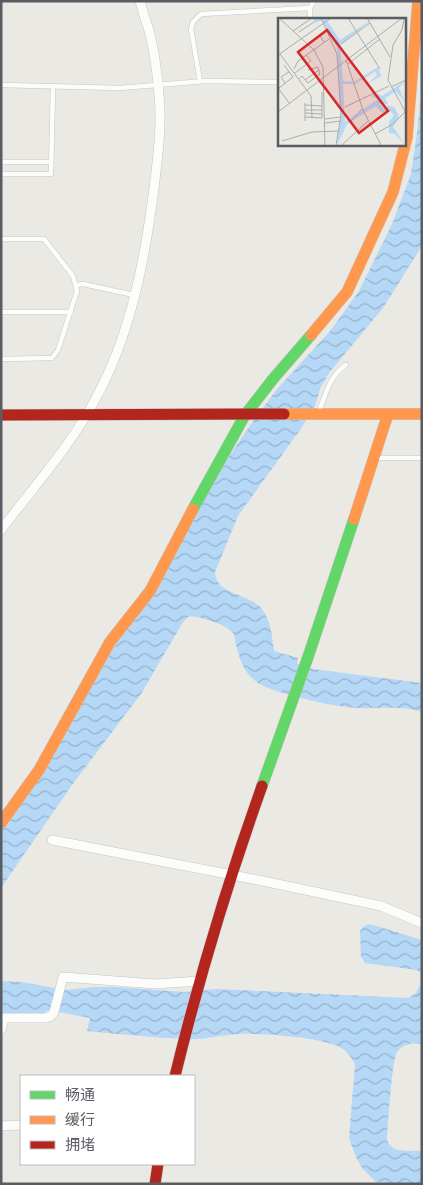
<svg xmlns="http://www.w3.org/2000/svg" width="423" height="1185" font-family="'Golos Text','Noto Sans SC',sans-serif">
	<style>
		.water { fill: url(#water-waves) }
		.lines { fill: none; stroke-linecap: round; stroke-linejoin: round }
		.lane-casing { stroke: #c6c7c5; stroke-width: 5.5 }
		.street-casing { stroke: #c6c7c5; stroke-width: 10 }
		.fast-casing { stroke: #c7c8c7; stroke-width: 12 }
		.slow-casing { stroke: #c7c8c7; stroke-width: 12 }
		.jam-casing { stroke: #c7c8c7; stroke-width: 12 }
		.lane { stroke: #fcfcfb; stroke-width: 4.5 }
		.street { stroke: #fcfcfb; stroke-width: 9 }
		.fast { stroke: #63d668; stroke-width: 11 }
		.slow { stroke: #ff974d; stroke-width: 11 }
		.jam { stroke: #b3261e; stroke-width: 11 }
		.inset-road { fill: none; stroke: #acadab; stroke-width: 1 }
		.view { fill: #d62828; fill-opacity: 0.15; stroke: #d62828; stroke-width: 2.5 }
		.inset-edge { fill: none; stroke: #595c62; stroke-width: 2.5 }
	</style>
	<defs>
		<pattern id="water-waves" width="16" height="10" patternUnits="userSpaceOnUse" patternTransform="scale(1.25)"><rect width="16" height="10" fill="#b5d8f7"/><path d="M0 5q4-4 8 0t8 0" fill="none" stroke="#96b2cb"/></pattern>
	</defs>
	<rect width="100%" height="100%" fill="#eae9e3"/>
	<path class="water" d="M422 85V246L383 308 329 373 320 389 315 406 300 430 238 516 215 572C216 596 248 592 262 609 271 621 272 637 274 651L298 658 297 664 313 669 422 683V712C399 705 381 709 358 708 340 708 272 693 258 683 243 672 241 662 236 645 235 640 235 634 231 631 226 625 195 614 188 617 187 618 184 620 183 622L141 694 72 785 1 888V830L35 785 94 681 219 471 251 424 277 389 331 330 359 291 392 224 411 174 417 133Z
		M370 924 422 940V974L417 970 365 963 361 957 360 931 364 926Z
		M1 981 22 982 65 990 96 987H117L185 992 217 989 408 998 416 993 422 981V1044C412 1043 404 1043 397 1052 392 1059 388 1125 387 1139 390 1154 409 1150 422 1151V1184L376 1182 362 1168 356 1157 349 1138 355 1064C352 1058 348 1053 343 1049 327 1037 258 1033 237 1034 220 1035 204 1040 187 1039 154 1038 120 1034 87 1031L90 1018 48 1010 41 1015 24 1013 1 1015Z"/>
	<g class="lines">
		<g class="lane-casing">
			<path id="lane" d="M310 19V8L314 1
				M200 81 191 29 193 22 201 14 310 8
				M1 85 120 88 205 81 279 82
				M1 162H51
				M1 174H51L53 86
				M1 239H44L73 276 77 291 58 350 52 358 1 359
				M77 285 83 284 134 295
				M1 312H71
				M319 411C326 394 330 375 346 365
				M375 458H422"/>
		</g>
		<g class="street-casing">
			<path id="street" d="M1 530C33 488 72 444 96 398 131 334 145 259 154 188 158 156 162 125 159 94 157 71 154 48 148 27 145 18 142 10 140 1
				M52 840 263 881 381 906 422 923
				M1 1030 4 1018H46L51 1016 54 1012 63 977 155 984 199 981
				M1 1126 21 1125"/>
		</g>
		<g class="fast-casing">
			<path id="fast" d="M193 509 245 415 273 379 311 335
				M262 786 308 657 354 519"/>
		</g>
		<g class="slow-casing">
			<path id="slow" d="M311 335 347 292 393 192 407 137 418 1
				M284 414H422
				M354 519 388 414
				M1 823 39 770 110 642 150 591 193 509"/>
		</g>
		<g class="jam-casing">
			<path id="jam" d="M1 415 284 414
				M175 1076C199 978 228 881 262 786
				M155 1184 158 1164"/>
		</g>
		<use href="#lane" class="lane"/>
		<use href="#street" class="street"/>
		<use href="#fast" class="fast"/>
		<use href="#slow" class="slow"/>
		<use href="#jam" class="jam"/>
	</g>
	<g transform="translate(278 18)">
		<rect width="128" height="128" fill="#eae9e3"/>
		<path d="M34 0H47L62 22 96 0 62 27 65 63 76 64 100 49 103 58 91 65 99 57 98 53 77 66H65L67 104 100 81 93 78 101 76 104 78 127 63 121 70 127 84 118 73 107 80 110 86H102L106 92 110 87 117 90 121 99 115 109 127 127 117 116 111 115V104L116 97 112 93 104 95 98 88 69 106 59 127 63 96 59 29 44 2 37 5Z" fill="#b5d8f7"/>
		<path class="inset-road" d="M1 0 36 32 45 49 47 127M43 0 59 36 63 98 58 127M70 0 102 51M89 0 112 39M126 0 124 12 115 27 110 62 128 95M15 13 34 0M21 14 36 4M46 24 42 18 49 12M63 26 92 5M2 36 33 78 34 100M0 37 53 0M68 42 85 92 103 127M70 46 102 21M16 51 20 43 51 21M17 55 33 43 28 37M21 61 24 58 30 65 42 56 40 49 30 52M27 62 41 52M7 65 3 59 11 54M113 69 128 62M1 70 15 59 6 47M1 71 11 85M27 87 44 88M67 89 111 68M27 92H44M0 94 124 0M27 95 44 96M27 99 44 100V74M47 101 63 99M27 103V85M47 105 63 103M78 111 73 103 84 91M97 116 115 106 127 94M4 123 34 114 61 113M64 127 90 103"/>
		<path class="view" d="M49 12 110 93 81 115 20 34Z"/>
		<rect width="128" height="128" class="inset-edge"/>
	</g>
	<rect width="423" height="1185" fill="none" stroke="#595c62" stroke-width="5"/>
	<rect x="20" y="1075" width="175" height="90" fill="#ffffff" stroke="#bdbec0"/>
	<rect x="30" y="1091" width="25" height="8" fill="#63d668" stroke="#bdbec0"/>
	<text x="65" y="1100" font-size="15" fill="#595c62">畅通</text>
	<rect x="30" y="1116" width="25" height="8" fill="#ff974d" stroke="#bdbec0"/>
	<text x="65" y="1125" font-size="15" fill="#595c62">缓行</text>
	<rect x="30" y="1141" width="25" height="8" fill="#b3261e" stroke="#bdbec0"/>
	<text x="65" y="1150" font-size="15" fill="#595c62">拥堵</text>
</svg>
